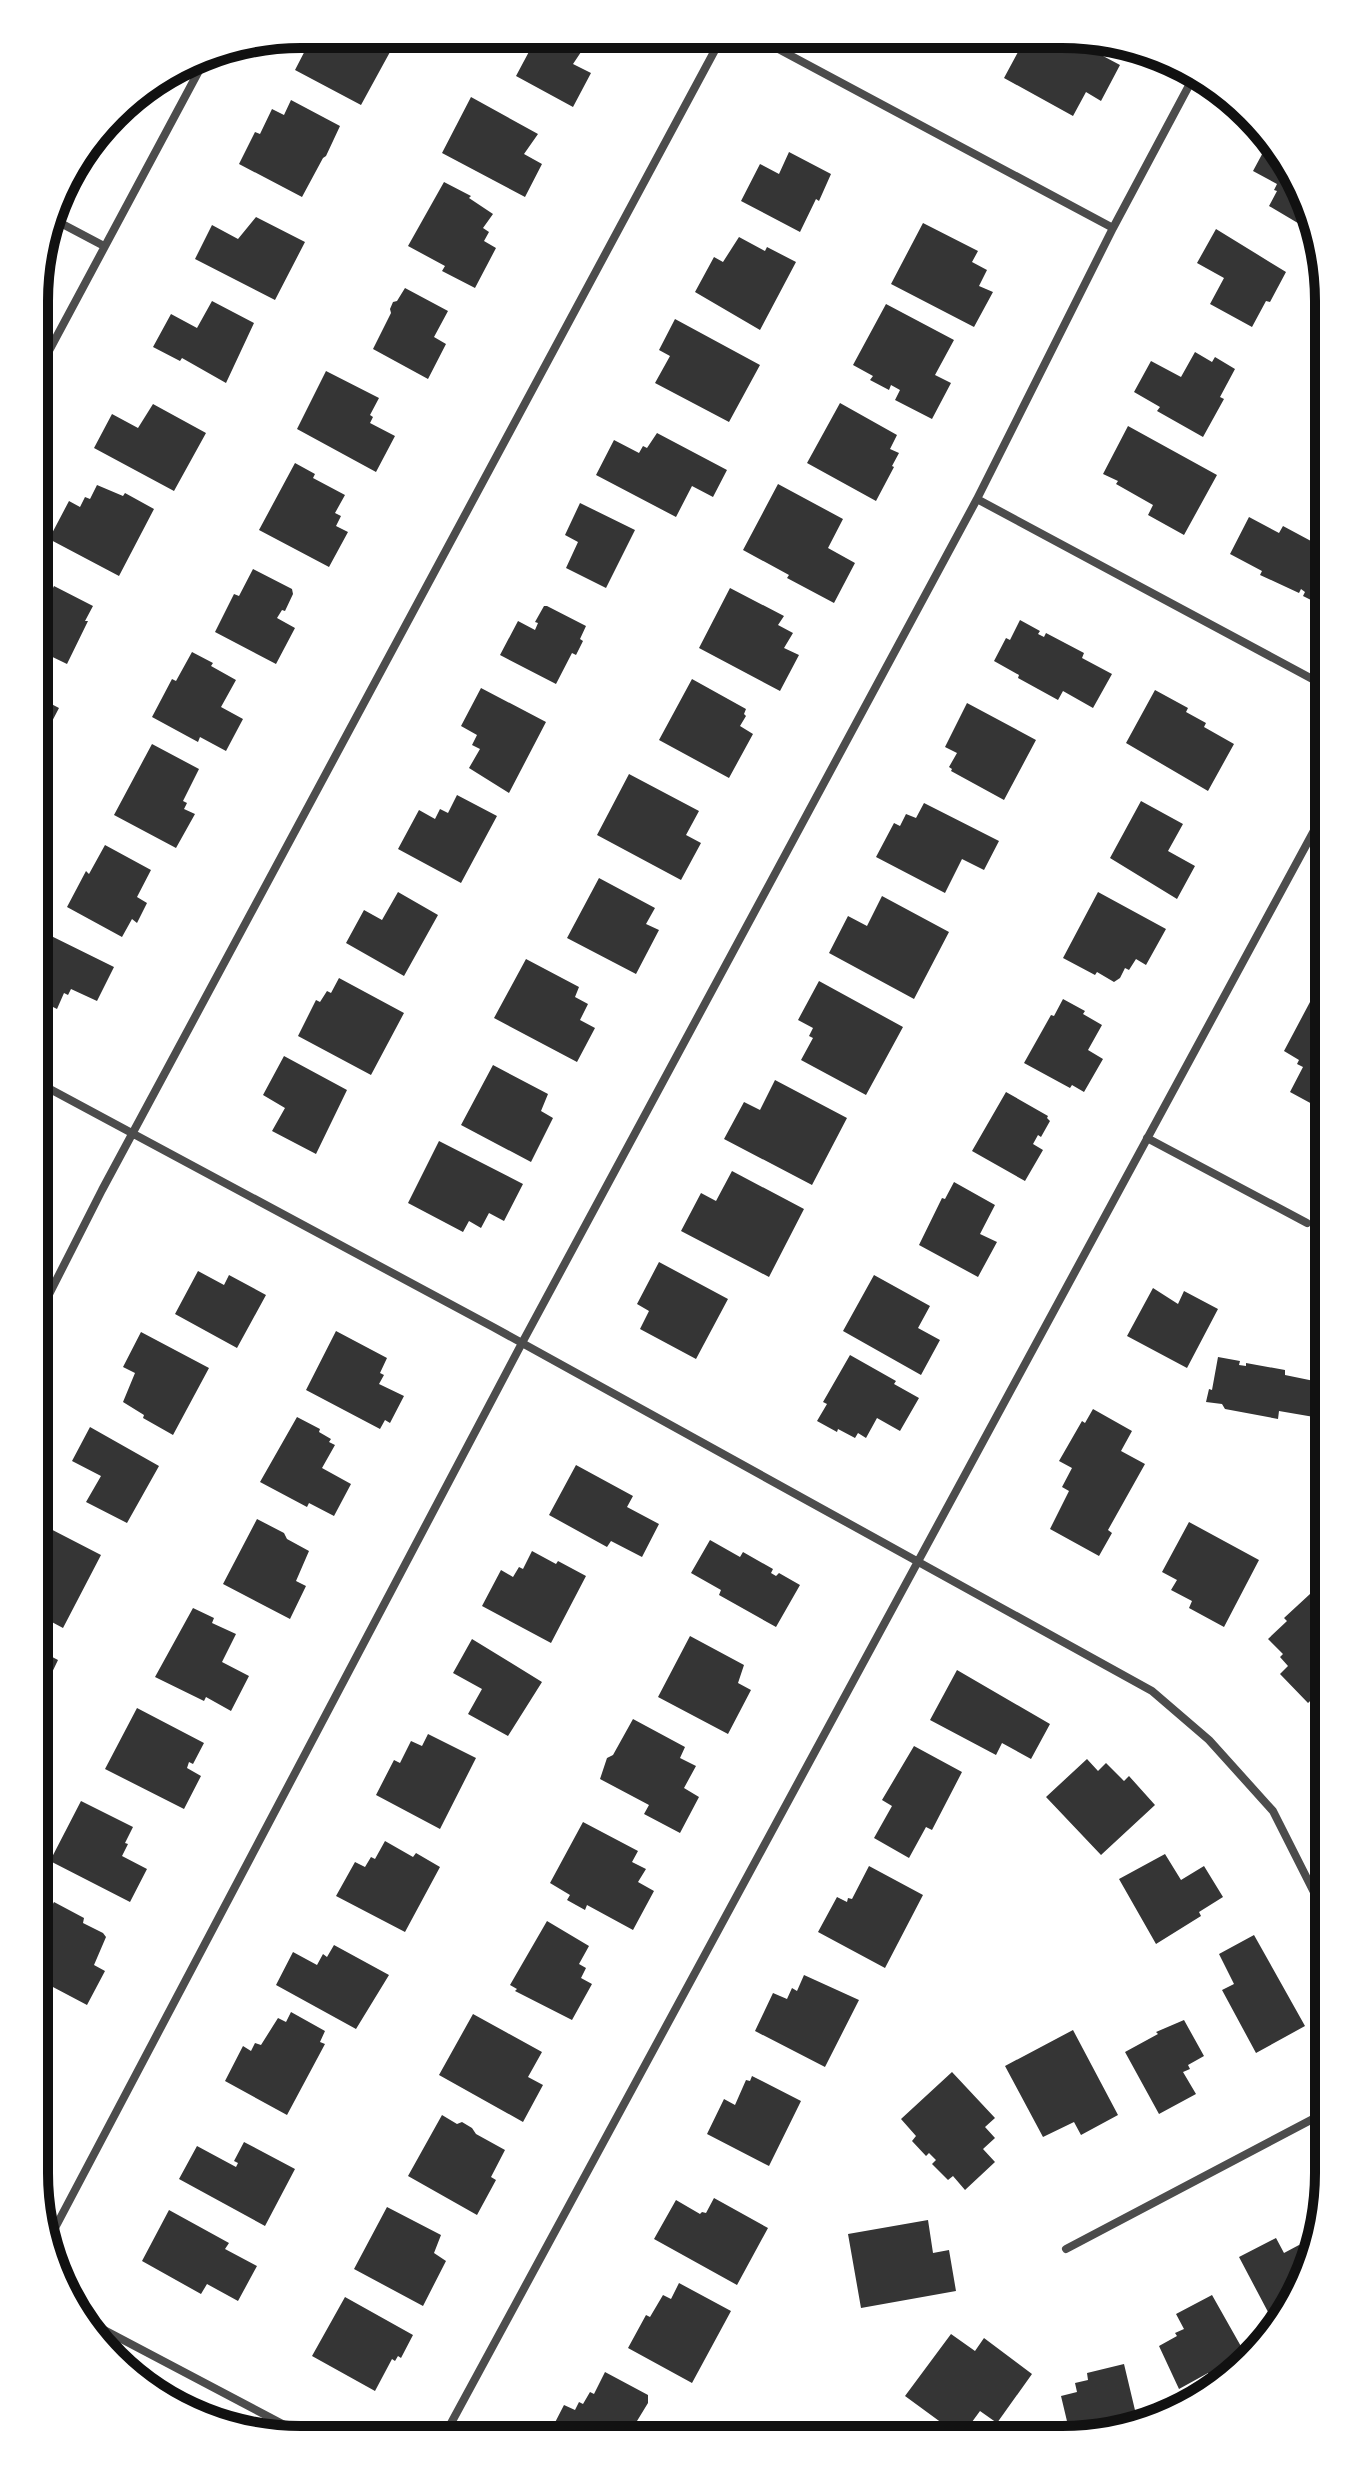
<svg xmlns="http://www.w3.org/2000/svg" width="1363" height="2474" font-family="'Public Sans',sans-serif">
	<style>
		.building { fill: #353535 }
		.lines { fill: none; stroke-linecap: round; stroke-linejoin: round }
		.minor { stroke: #4c4c4c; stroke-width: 8 }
		.rim { fill: none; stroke: #111; stroke-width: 10 }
	</style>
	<rect width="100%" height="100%" fill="#fff"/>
	<path class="building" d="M329 34 384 35 396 41 361 105 295 70 312 37 324 44Z
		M535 35 577 36 587 43 573 64 591 73 573 107 516 76 532 46H530Z
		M1025 39H1071L1120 65 1101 101 1086 92 1073 116 1004 78Z
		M471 97 538 134 524 154 542 164 525 197 442 153Z
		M291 100 340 126 326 156 323 158 302 197 239 164 255 132 260 134 272 109 284 115Z
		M1267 145 1315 215 1318 235 1269 206 1277 191 1274 190 1277 184 1253 171Z
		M789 152 831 174 819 201 816 199 800 232 741 201 760 164 779 174Z
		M444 182 471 196 469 198 493 214 483 228 489 232 484 241 496 248 475 288 442 271 445 266 408 246Z
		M256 217 305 242 275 300 195 259 212 225 238 239Z
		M923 223 978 251 972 262 987 270 979 286 993 292 974 327 891 284Z
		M1216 229 1286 272 1270 302 1266 301 1252 327 1210 304 1224 278 1197 263Z
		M739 237 765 251 767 247 796 262 760 330 695 292 714 257 723 262Z
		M405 288 448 311 434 337 446 344 428 379 373 349 391 313 390 309 393 302 397 301Z
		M212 301 254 323 226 383 182 358 180 361 153 347 171 314 197 328Z
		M886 304 954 340 935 375 951 383 932 419 895 400 900 390 891 385 889 390 870 380 873 376 853 365Z
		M675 319 760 365 729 422 655 383 670 356 659 350Z
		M1195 352 1212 362 1215 357 1235 369 1220 397 1224 399 1203 437 1157 411 1160 407 1134 392 1151 361 1181 377Z
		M326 371 379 398 370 415 373 417 370 423 395 436 376 472 297 429Z
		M840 403 897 435 890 449 899 453 892 466 894 467 876 501 807 463Z
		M153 404 206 433 174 491 94 448 112 414 138 428Z
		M1128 426 1217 475 1184 535 1148 515 1153 505 1116 484 1118 481 1103 474Z
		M657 433 727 470 713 497 692 486 676 517 596 475 614 440 639 453 643 446 647 448Z
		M295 463 315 474 313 478 345 495 335 513 341 516 336 526 348 532 329 567 259 530Z
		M778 484 843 519 828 548 855 563 834 603 787 578 789 575 743 550Z
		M97 485 123 496 125 493 154 509 119 576 49 539 69 501 80 507 85 497 90 499Z
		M580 503 635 530 606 588 566 568 578 542 565 535Z
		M1249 517 1279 533 1283 526 1324 548 1321 553 1329 557V595L1323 606 1303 596 1305 592 1301 589 1299 593 1260 575 1262 571 1230 554Z
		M253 569 292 589 293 594 285 611 282 610 277 618 295 628 276 664 215 632 234 594 239 596Z
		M54 586 93 606 85 621H88L67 664 36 649V609L41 612Z
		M730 588 784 616 778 625 793 633 784 648 799 655 780 691 699 648Z
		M544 606H547L586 626 580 639 583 641 576 655 572 653 556 684 500 655 518 621 535 630 538 623 535 622Z
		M1020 620 1040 631 1038 634 1044 637 1046 633 1084 653 1082 658 1112 674 1093 708 1063 691 1058 700 1018 678 1019 675 994 661 1006 638 1010 640Z
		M192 652 213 663 211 666 236 680 221 707 243 719 226 751 200 737 198 742 152 717 172 679 176 681Z
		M692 679 746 709 744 714 746 716 740 726 753 734 729 778 659 740Z
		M481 688 546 722 509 793 469 768 480 749 472 745 477 735 461 726Z
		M1155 690 1188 708 1186 712 1206 723 1204 727 1234 744 1208 791 1126 743Z
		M36 696 59 708 36 752Z
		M967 703 1036 740 1004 800 951 771 952 769 949 767 957 753 945 747Z
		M152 744 199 769 183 801 187 803 184 809 195 814 176 848 114 815Z
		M629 774 699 811 686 835 701 843 681 880 597 835Z
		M457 795 497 816 461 883 398 849 419 810 435 819 440 809 448 813Z
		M1141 801 1183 824 1168 851 1195 866 1177 899 1110 858Z
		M924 803 999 841 984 870 962 859 945 893 876 857 894 823 900 826 906 814 916 818Z
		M105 845 151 870 137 897 147 903 137 923 132 919 122 937 67 907 86 871 89 874Z
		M599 878 655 908 646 924 659 930 636 974 567 938Z
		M398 892 438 915 404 976 346 943 364 910 382 920Z
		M1098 892 1166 929 1146 965 1136 959 1129 970 1125 968 1120 978 1114 982 1097 972 1095 975 1063 958Z
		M882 896 949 932 914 999 829 953 848 916 867 926Z
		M35 928 114 967 97 1001 71 989 68 995 64 993 57 1009 35 998Z
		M526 959 579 987 575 997 588 1004 580 1020 595 1028 577 1062 494 1018Z
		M339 978 404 1013 371 1075 298 1036 316 1000 320 1002 327 991 331 993Z
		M819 981 903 1027 866 1095 801 1060 813 1038 809 1036 813 1028 798 1020Z
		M1063 999 1085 1011 1083 1014 1102 1025 1088 1050 1103 1059 1084 1092 1072 1085 1070 1088 1024 1063 1051 1015 1054 1016Z
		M1310 1002 1329 1012V1103L1325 1111 1290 1092 1303 1067 1297 1064 1299 1060 1284 1051Z
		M284 1056 347 1090 316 1154 272 1131 285 1108 263 1095Z
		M493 1065 548 1094 541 1111 553 1118 531 1162 461 1125Z
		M775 1080 847 1118 812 1185 724 1139 744 1102 760 1110Z
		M1006 1092 1048 1116 1047 1118 1050 1121 1041 1137 1038 1135 1033 1144 1043 1150 1025 1181 972 1151Z
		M439 1141 523 1184 504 1221 489 1213 481 1228 469 1221 463 1232 408 1203Z
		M732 1171 804 1209 769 1277 681 1231 701 1193 716 1201Z
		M954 1182 995 1205 980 1234 997 1242 978 1277 919 1245 942 1198 945 1199Z
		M659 1262 728 1299 696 1359 640 1329 649 1311 637 1304Z
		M198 1271 224 1285 229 1275 266 1295 237 1348 175 1314Z
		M874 1275 930 1306 918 1328 940 1340 921 1375 843 1331Z
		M1153 1288 1178 1304 1184 1291 1218 1309 1187 1368 1127 1336Z
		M336 1331 387 1358 380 1373 384 1375 379 1384 404 1396 390 1423 385 1420 380 1429 306 1390Z
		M141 1332 209 1368 173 1435 143 1418 144 1415 123 1402 135 1373 123 1367Z
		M850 1355 896 1381 894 1384 919 1398 900 1431 877 1418 866 1438 858 1433 855 1438 838 1429 837 1432 817 1421 827 1404 823 1402Z
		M1218 1357 1240 1361 1239 1365 1246 1366V1363L1285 1370V1375L1319 1382 1314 1417 1279 1411 1278 1419 1225 1409 1222 1404 1206 1402 1209 1389 1212 1390Z
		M1093 1409 1132 1431 1121 1451 1145 1464 1108 1530 1112 1533 1099 1556 1050 1529 1069 1491 1062 1487 1072 1468 1059 1461 1082 1421 1085 1423Z
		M297 1417 320 1429 319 1432 331 1439 329 1442 335 1445 322 1468 351 1484 334 1516 309 1503 307 1507 260 1482Z
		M90 1427 159 1466 127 1523 86 1502 101 1476 72 1461Z
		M576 1465 633 1496 627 1507 659 1524 642 1557 611 1541 607 1547 549 1515Z
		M257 1519 284 1533 287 1539 309 1551 296 1581 306 1586 290 1619 223 1584Z
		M1189 1522 1259 1560 1224 1627 1189 1608 1192 1601 1171 1590 1177 1580 1162 1572Z
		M39 1523 101 1555 63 1628 35 1613V1531Z
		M710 1540 740 1557 743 1552 773 1569 771 1573 776 1576 779 1573 800 1585 776 1627 719 1595 721 1590 691 1573Z
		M532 1551 556 1564 558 1561 586 1576 551 1643 482 1606 501 1570 513 1577 519 1567 523 1569Z
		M1310 1594 1312 1596 1316 1594 1329 1608V1683L1308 1703 1280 1674 1288 1666 1280 1657 1283 1654 1268 1639 1287 1621 1284 1618Z
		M193 1608 214 1618 212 1623 236 1634 222 1662 249 1676 231 1711 206 1697 204 1701 155 1677Z
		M690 1636 744 1665 738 1683 751 1690 728 1734 658 1697Z
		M472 1639 542 1682 508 1736 468 1714 482 1689 453 1673Z
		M35 1648 58 1660 35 1708Z
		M957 1670 1050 1724 1031 1759 1002 1743 996 1755 930 1720Z
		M137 1708 204 1743 193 1764 189 1762 187 1768 201 1776 184 1809 105 1769Z
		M633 1719 685 1747 680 1758 696 1766 684 1788 699 1797 680 1833 644 1814 649 1805 600 1779 607 1758 613 1755Z
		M428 1734 476 1758 440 1829 376 1795 394 1760 400 1763 411 1741 422 1746Z
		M914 1746 962 1772 932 1830 926 1827 909 1858 874 1838 892 1806 882 1800Z
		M1087 1759 1098 1771 1106 1763 1124 1781 1129 1776 1155 1805 1101 1855 1046 1797Z
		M81 1801 133 1827 125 1843 128 1844 122 1856 147 1869 130 1902 50 1861Z
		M583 1822 638 1851 632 1862 646 1869 638 1882 654 1891 633 1930 587 1905 585 1910 567 1900 570 1895 550 1883Z
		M385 1841 413 1857 416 1853 440 1867 405 1932 336 1896 355 1862 365 1867 371 1857 375 1859Z
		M1165 1854 1181 1880 1204 1866 1223 1897 1199 1912 1201 1916 1156 1944 1119 1879Z
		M869 1866 923 1895 885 1968 818 1932 837 1897 847 1902 848 1898 852 1899Z
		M54 1902 84 1918 83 1923 103 1933 106 1937 94 1965 105 1971 87 2005 34 1977V1939Z
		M547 1921 589 1946 579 1964 586 1968 581 1978 592 1984 572 2020 515 1991 517 1989 510 1985Z
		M1254 1935 1305 2026 1256 2053 1222 1990 1234 1984 1219 1954Z
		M334 1945 389 1975 356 2029 276 1985 293 1952 317 1965 323 1954 327 1957Z
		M804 1975 859 2000 825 2067 755 2031 773 1993 787 1999 792 1988 797 1991Z
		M291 2012 325 2031 320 2042 325 2044 287 2115 225 2081 243 2046 251 2051 255 2043 261 2045 278 2018 286 2022Z
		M473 2014 542 2052 528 2077 543 2085 523 2122 439 2075Z
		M1184 2020 1204 2056 1188 2065 1190 2069 1183 2072 1196 2094 1159 2114 1125 2052 1158 2034 1156 2032Z
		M1073 2030 1118 2115 1081 2135 1074 2122 1043 2137 1005 2066Z
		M34 2054 49 2062 34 2091Z
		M952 2072 995 2118 985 2127 995 2138 983 2149 995 2162 965 2190 953 2176 948 2180 932 2164 936 2160 929 2153 926 2156 912 2141 916 2136 901 2119Z
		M752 2076 801 2101 769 2166 707 2134 724 2099 735 2105 746 2080 750 2081Z
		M442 2115 457 2124 462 2122 472 2128 476 2134 505 2150 491 2177 496 2180 477 2215 408 2176Z
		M244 2142 295 2169 265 2226 179 2179 197 2146 236 2167 238 2163 234 2161Z
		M714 2198 768 2228 737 2285 654 2239 676 2200 700 2214 702 2212 706 2213Z
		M387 2207 441 2235 434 2253 446 2261 423 2306 354 2269Z
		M169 2210 229 2243 225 2249 257 2266 238 2301 207 2284 201 2294 142 2261Z
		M928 2220 933 2253 949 2250 956 2291 861 2308 848 2234Z
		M1276 2238 1284 2253 1299 2245 1307 2259 1313 2256 1309 2275 1277 2329 1239 2257Z
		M679 2283 731 2311 692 2383 628 2348 646 2315 650 2317 663 2295 671 2299Z
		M1212 2295 1247 2357 1210 2377 1208 2373 1179 2389 1159 2346 1177 2336 1175 2333 1184 2329 1176 2314Z
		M345 2297 413 2335 401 2358 398 2356 395 2361 392 2359 375 2391 312 2356Z
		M951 2334 975 2351 984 2338 1032 2374 997 2423 980 2411 961 2437 905 2396Z
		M1124 2364 1139 2427 1071 2438 1061 2396 1077 2392 1075 2383 1088 2380 1087 2373Z
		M605 2372 648 2395V2403L626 2439 547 2438 564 2405 575 2410 579 2402 583 2404 590 2392 594 2394Z"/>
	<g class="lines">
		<path class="minor" d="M756 37 1113 228
			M51 218 104 246
			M36 375 209 52
			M977 499 1329 688
			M35 1081 493 1327 1152 1691 1209 1740 1273 1811 1328 1920
			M1147 1138 1307 1223
			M35 1322 102 1190 722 37
			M46 2245 522 1343 977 499 1113 228 1193 78
			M1066 2249 1328 2111
			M91 2323 309 2438
			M443 2438 1329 803"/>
	</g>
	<path d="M0 0H1363V2474H0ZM301 48H1062A253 253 0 0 1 1315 301V2173A253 253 0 0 1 1062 2426H301A253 253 0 0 1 48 2173V301A253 253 0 0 1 301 48Z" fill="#fff" fill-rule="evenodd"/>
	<path class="rim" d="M301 48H1062A253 253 0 0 1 1315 301V2173A253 253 0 0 1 1062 2426H301A253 253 0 0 1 48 2173V301A253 253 0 0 1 301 48Z"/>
</svg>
